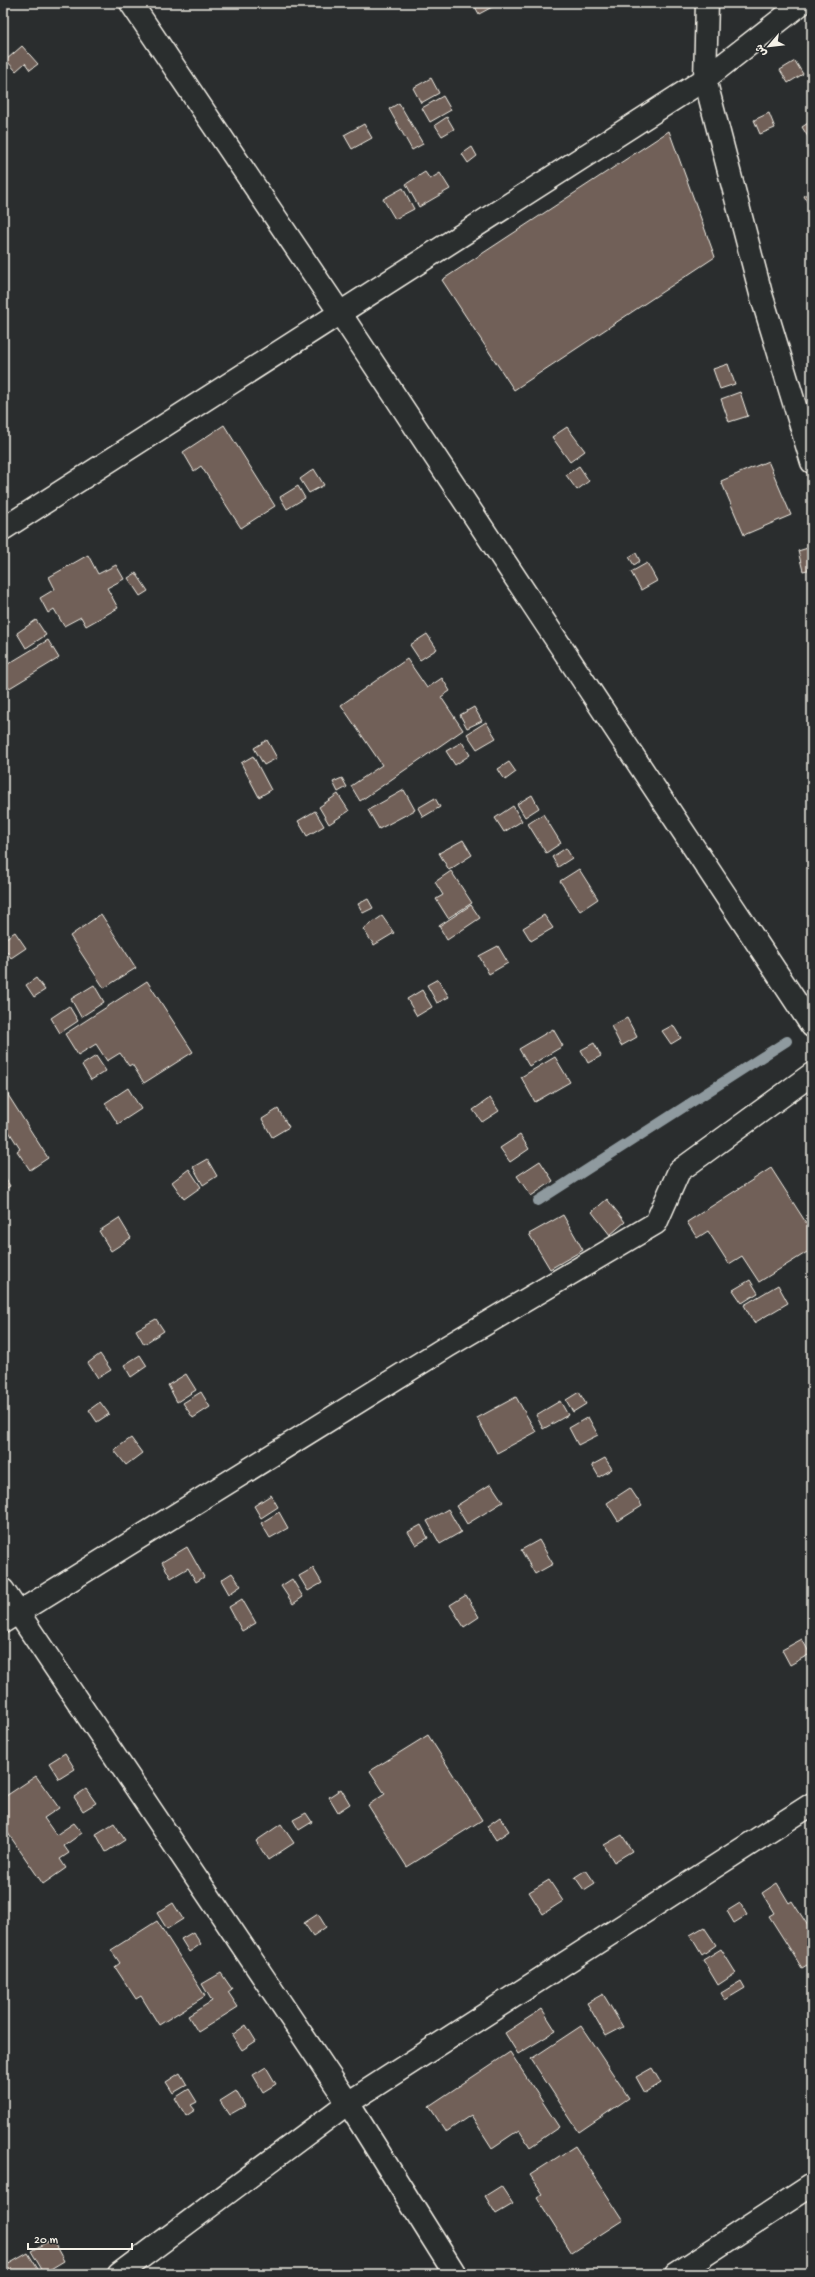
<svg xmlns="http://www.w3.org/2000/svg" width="815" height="2277" font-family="'Gochi Hand','Playpen Sans Arabic',sans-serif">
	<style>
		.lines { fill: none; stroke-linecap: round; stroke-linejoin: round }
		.stream { stroke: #8f9a9f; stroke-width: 10 }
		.building { fill: #716059; stroke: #f4f1e8 }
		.minor-casing { stroke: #f4f1e8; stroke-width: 25 }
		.minor { stroke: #2a2d2e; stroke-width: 22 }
	</style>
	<rect width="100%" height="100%" fill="#2a2d2e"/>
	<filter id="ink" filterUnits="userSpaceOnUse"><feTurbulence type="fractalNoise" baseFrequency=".025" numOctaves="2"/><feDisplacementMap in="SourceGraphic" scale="8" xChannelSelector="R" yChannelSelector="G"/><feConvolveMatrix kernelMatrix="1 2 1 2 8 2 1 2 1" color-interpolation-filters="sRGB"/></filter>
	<g filter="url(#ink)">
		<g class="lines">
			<path class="stream" d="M538 1201 787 1041"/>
		</g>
		<path class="building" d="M473 3H492L494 6 479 14Z
			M22 46 38 64 30 70 25 63 16 71 6 60Z
			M795 61 803 74 788 83 780 70Z
			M431 78 439 93 421 103 413 88Z
			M443 96 451 110 430 122 422 108Z
			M399 103 423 144 412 150 389 109Z
			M769 113 775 128 760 134 754 120Z
			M447 117 454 129 442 136 435 125Z
			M811 121 812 139 810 140 802 127Z
			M364 124 372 138 352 149 344 135Z
			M669 131 715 257 514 390 442 280Z
			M472 147 477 156 468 163 462 154Z
			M425 172 430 179 440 173 450 189 419 207 406 184Z
			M403 188 414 209 395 219 383 199Z
			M812 191V208L811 209 804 196Z
			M728 364 735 384 720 389 713 369Z
			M740 392 748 416 729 422 721 399Z
			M224 425 275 506 241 528 201 466 194 471 183 452Z
			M567 427 585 451 570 462 552 437Z
			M768 461 791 515 744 535 721 481Z
			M579 466 589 481 577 490 566 475Z
			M314 469 324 485 309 493 300 479Z
			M298 486 305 498 287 509 280 497Z
			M811 547 812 569 803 571 798 551Z
			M636 553 640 561 634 565 629 557Z
			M88 555 98 574 116 565 124 579 107 588 118 608 86 626 81 617 64 626 54 609 48 613 40 598 55 589 49 577Z
			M647 563 657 581 641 590 631 572Z
			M136 573 148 591 140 596 128 578Z
			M36 620 46 635 26 648 17 633Z
			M427 634 437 649 420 660 410 645Z
			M48 640 59 658 3 692V655L8 664Z
			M407 659 427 688 442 678 450 691 441 697 463 730 360 801 351 786 382 765 341 705Z
			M474 707 482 721 467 728 460 715Z
			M486 722 496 738 477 749 467 734Z
			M267 740 277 758 264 765 254 748Z
			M462 742 470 755 455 765 446 751Z
			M253 756 271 790 259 797 241 763Z
			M509 762 516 772 505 780 498 769Z
			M342 778 347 787 338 792 333 782Z
			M404 790 415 810 379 829 368 810Z
			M338 794 349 811 329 824 319 807Z
			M532 795 539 808 525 817 517 804Z
			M435 798 440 807 423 817 418 808Z
			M513 806 522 821 504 832 495 818Z
			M315 811 324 826 307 836 298 821Z
			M543 814 561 843 546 853 528 824Z
			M463 840 472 855 449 870 439 853Z
			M566 848 572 858 558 867 552 857Z
			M579 869 598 899 580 911 560 881Z
			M451 871 472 903 448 918 436 899 443 895 435 882Z
			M368 899 373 908 363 913 358 904Z
			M471 905 480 918 447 940 439 926Z
			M101 914 136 968 104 988 70 936Z
			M544 915 553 928 531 941 523 928Z
			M382 916 394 933 374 945 363 929Z
			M15 932 26 948 11 958 3 946V940Z
			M498 946 508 963 489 974 479 956Z
			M36 978 45 990 34 997 26 985Z
			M438 979 449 997 437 1003 427 985Z
			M147 981 193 1052 144 1083 132 1064 129 1066 120 1053 107 1061 96 1044 78 1055 65 1034Z
			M94 985 104 1002 81 1017 71 999Z
			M422 990 432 1007 417 1016 407 999Z
			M69 1006 78 1021 60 1033 51 1018Z
			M627 1018 637 1037 621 1046 611 1026Z
			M673 1025 681 1038 671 1044 662 1031Z
			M553 1029 563 1046 529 1066 519 1049Z
			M594 1043 601 1056 588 1063 581 1050Z
			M96 1056 106 1071 91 1080 82 1065Z
			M555 1057 570 1082 535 1102 521 1077Z
			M3 1087 48 1158 30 1170 17 1151 20 1149 3 1122Z
			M128 1088 141 1109 118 1124 105 1103Z
			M490 1098 499 1111 482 1122 473 1110Z
			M278 1109 289 1127 272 1137 262 1119Z
			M520 1135 529 1149 510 1162 500 1148Z
			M207 1159 217 1176 203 1185 193 1167Z
			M540 1161 553 1181 531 1196 517 1176Z
			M771 1168 812 1232V1249L759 1282 742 1256 729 1264 708 1231 697 1238 687 1222Z
			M189 1169 201 1187 184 1199 172 1182Z
			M3 1175 10 1186 3 1191Z
			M607 1199 625 1222 610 1235 592 1212Z
			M563 1215 583 1250 550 1269 529 1234Z
			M119 1218 131 1238 111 1251 99 1231Z
			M750 1280 758 1293 742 1303 733 1290Z
			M778 1285 788 1303 754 1323 744 1305Z
			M156 1319 164 1331 144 1344 136 1330Z
			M100 1354 111 1370 98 1378 88 1363Z
			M140 1355 147 1366 131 1377 124 1365Z
			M186 1374 196 1390 177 1402 168 1385Z
			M201 1392 210 1407 193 1418 183 1403Z
			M579 1392 586 1404 573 1412 566 1400Z
			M516 1397 536 1432 497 1453 477 1418Z
			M560 1401 568 1415 543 1429 536 1415Z
			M100 1402 109 1414 97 1422 89 1410Z
			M588 1417 598 1435 578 1445 569 1428Z
			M131 1438 142 1453 126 1465 114 1450Z
			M605 1458 612 1469 599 1477 592 1465Z
			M491 1484 503 1502 467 1524 456 1506Z
			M630 1488 642 1506 618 1521 607 1503Z
			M271 1495 278 1507 261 1518 254 1506Z
			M448 1509 461 1532 440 1544 427 1521Z
			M279 1512 288 1528 270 1538 261 1523Z
			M421 1525 428 1538 416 1545 408 1532Z
			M539 1540 553 1564 535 1574 521 1550Z
			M187 1547 204 1577 196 1582 188 1568 171 1578 162 1562Z
			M313 1568 322 1583 308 1591 299 1576Z
			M232 1573 241 1586 229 1594 221 1580Z
			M292 1579 303 1597 293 1604 281 1586Z
			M466 1595 479 1617 464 1627 450 1605Z
			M242 1599 256 1623 242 1631 229 1607Z
			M802 1639 810 1654 790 1665 782 1650Z
			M428 1735 482 1820 407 1867 368 1805 385 1794 370 1771Z
			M65 1753 75 1769 59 1779 49 1763Z
			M36 1776 59 1808 44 1818 56 1835 74 1823 82 1833 64 1846 69 1853 60 1859 66 1868 43 1884 3 1826V1798Z
			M86 1789 96 1803 83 1811 74 1797Z
			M341 1789 350 1804 338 1812 329 1797Z
			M306 1813 312 1822 299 1830 293 1820Z
			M500 1817 509 1831 496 1840 487 1826Z
			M114 1823 125 1840 106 1852 96 1834Z
			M281 1824 294 1843 268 1860 256 1841Z
			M622 1835 632 1851 614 1862 604 1845Z
			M586 1870 595 1883 584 1890 575 1877Z
			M549 1880 563 1901 543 1914 529 1892Z
			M777 1883 789 1903 792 1901 812 1932V1973L807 1965 802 1968 769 1916 774 1913 762 1893Z
			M173 1903 183 1919 167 1929 157 1913Z
			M740 1903 747 1915 734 1923 727 1911Z
			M318 1914 326 1927 313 1936 304 1923Z
			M157 1921 205 1996 159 2025 141 1996 136 1999 115 1967 120 1963 111 1950Z
			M704 1927 716 1945 702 1955 690 1935Z
			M193 1932 201 1944 189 1952 181 1939Z
			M721 1949 736 1973 718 1985 703 1960Z
			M221 1973 232 1989 228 1992 238 2007 198 2032 188 2016 212 2001 202 1984Z
			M741 1981 745 1988 725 2000 721 1993Z
			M603 1994 623 2027 606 2036 587 2003Z
			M542 2009 556 2031 518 2054 505 2033Z
			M246 2025 256 2041 242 2050 232 2035Z
			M581 2026 629 2098 579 2132 531 2059Z
			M510 2052 559 2127 530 2147 519 2130 492 2148 471 2115 446 2132 429 2106Z
			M266 2067 276 2084 263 2092 253 2075Z
			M652 2068 661 2083 645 2093 636 2077Z
			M180 2073 187 2085 173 2093 166 2082Z
			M189 2089 197 2102 191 2105 195 2110 186 2116 175 2098Z
			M236 2091 245 2106 229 2115 220 2101Z
			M575 2146 623 2220 572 2253 537 2198 543 2194 530 2175Z
			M501 2186 513 2204 496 2214 485 2196Z
			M52 2239 64 2261 44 2273 31 2251Z
			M28 2253 41 2274H9L5 2266Z"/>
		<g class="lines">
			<g class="minor-casing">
				<path id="minor" d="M131 3 340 313 812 1026
					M707 3 705 79 761 294 812 462
					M3 529 705 79 802 3
					M3 1590 348 2103 455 2274
					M3 1622 448 1346 656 1223 679 1171 812 1074
					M119 2274 348 2103 812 1804
					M676 2274 812 2185"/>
			</g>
			<use href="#minor" class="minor"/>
		</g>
	</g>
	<rect width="815" height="2277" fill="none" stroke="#2a2d2e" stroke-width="16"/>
	<rect x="8" y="8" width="799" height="2261" fill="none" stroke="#f4f1e8" stroke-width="1.5" filter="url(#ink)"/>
	<g transform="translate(769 46) rotate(242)" stroke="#2a2d2e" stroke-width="3" paint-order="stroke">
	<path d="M0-3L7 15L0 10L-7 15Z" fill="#f4f1e8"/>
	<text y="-6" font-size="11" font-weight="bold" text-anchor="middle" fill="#f4f1e8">ش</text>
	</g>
	<path d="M28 2243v6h104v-6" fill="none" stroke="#f4f1e8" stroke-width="2"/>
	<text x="34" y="2243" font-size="12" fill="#f4f1e8" stroke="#2a2d2e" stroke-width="3" paint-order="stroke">20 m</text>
</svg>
